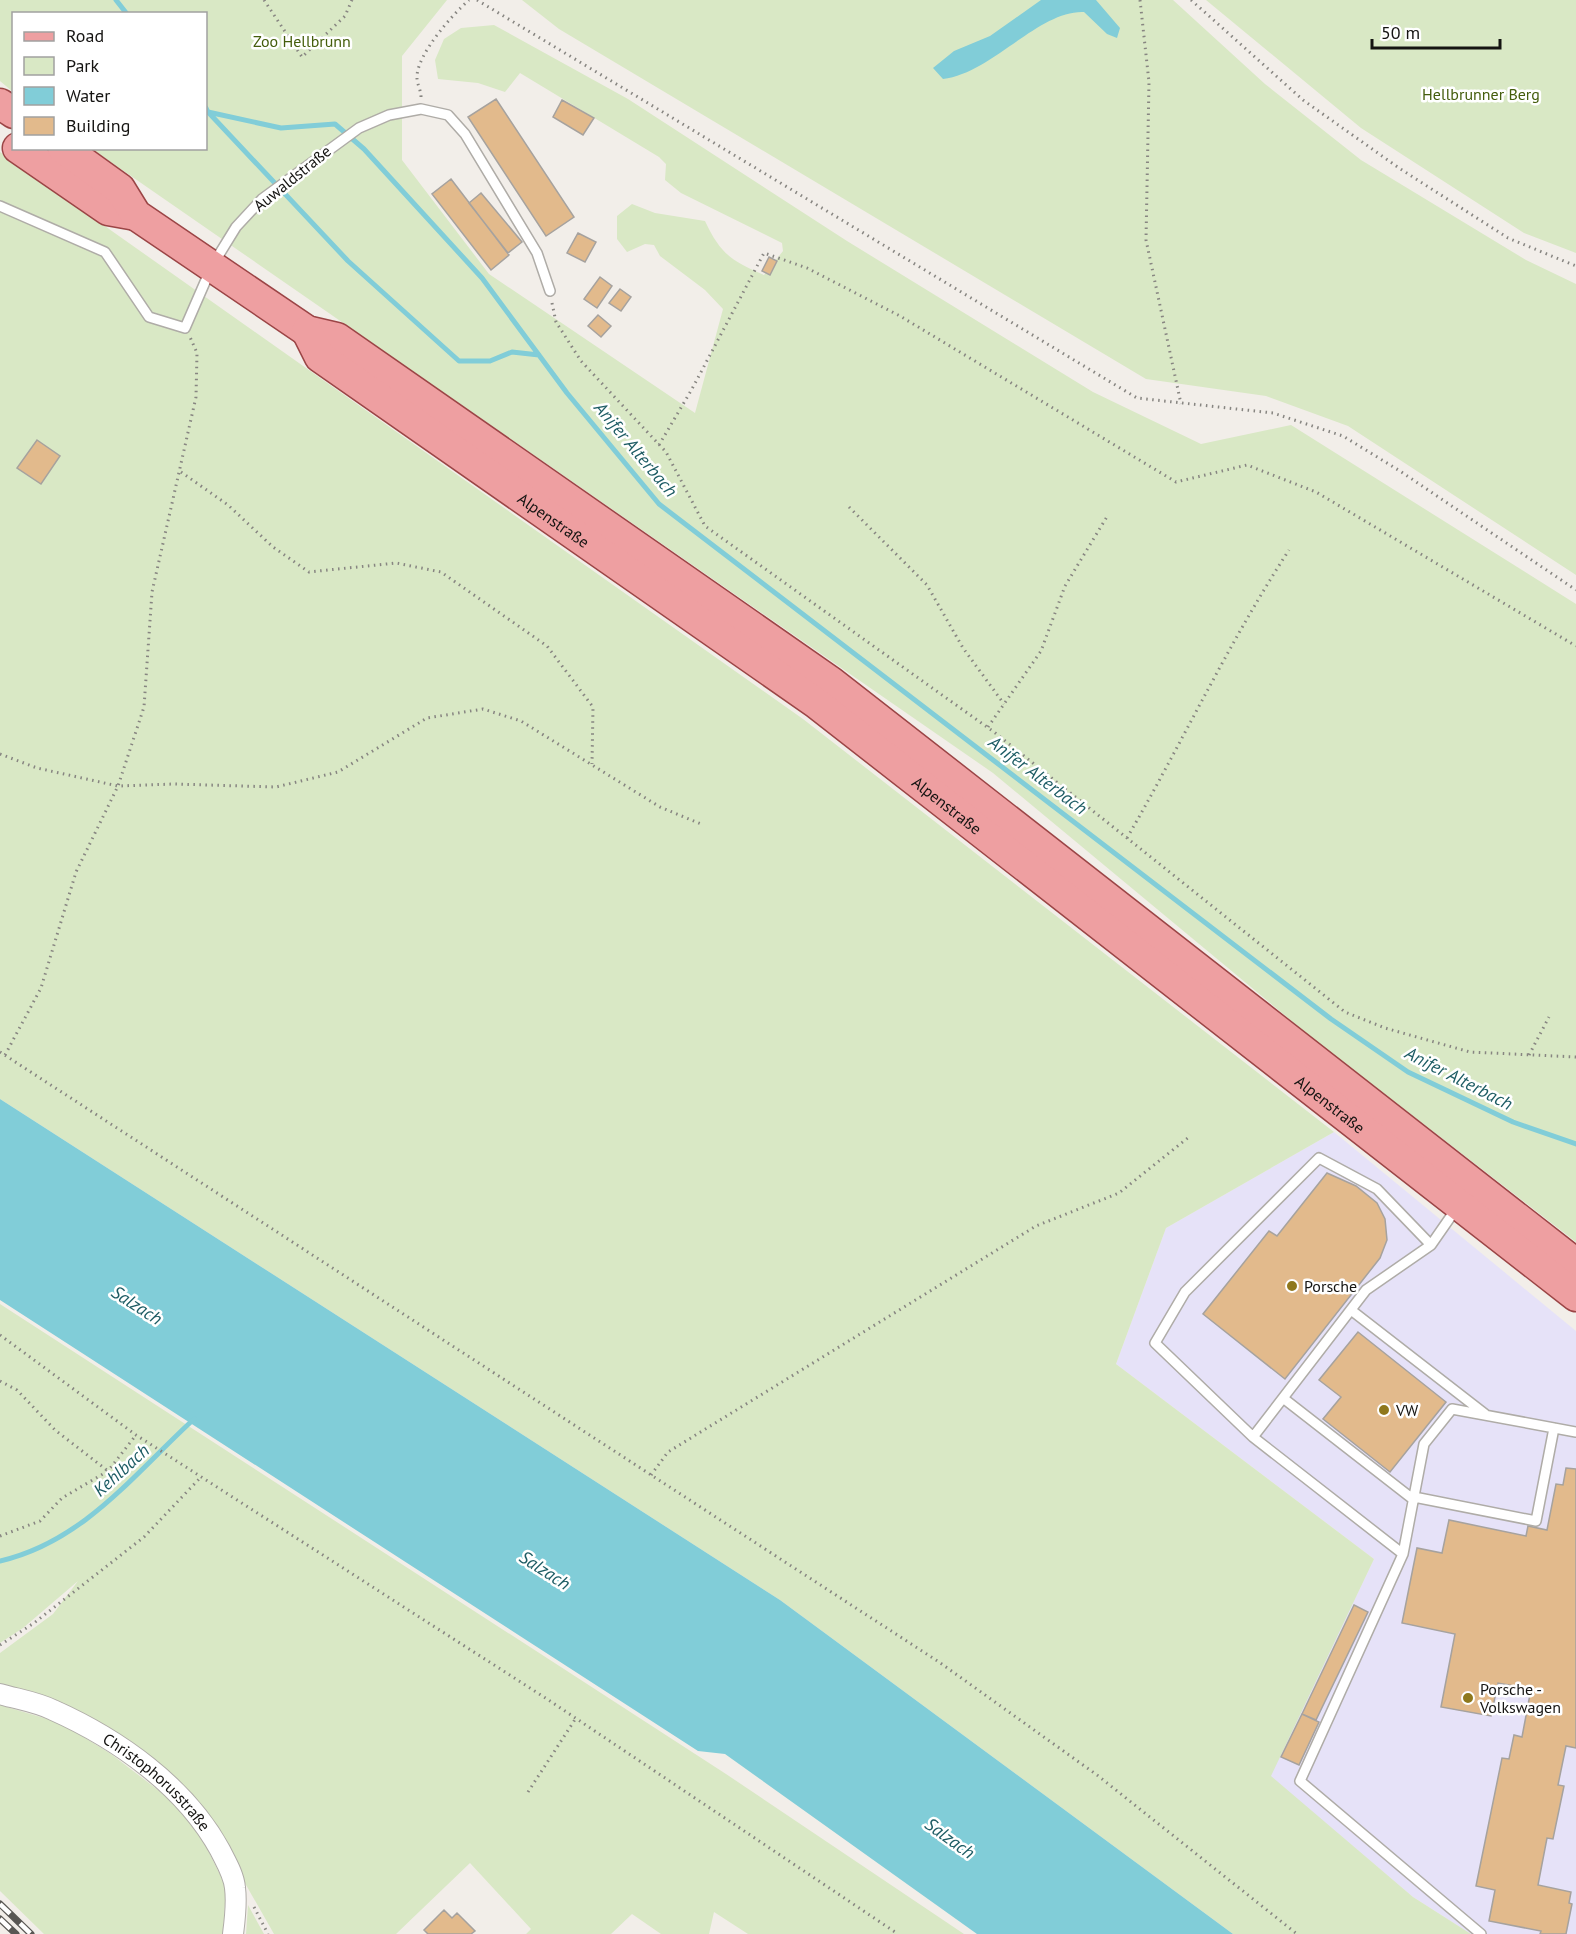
<svg xmlns="http://www.w3.org/2000/svg" width="1576" height="1934" font-family="'PT Sans',sans-serif">
	<style>
		.industrial { fill: #e6e2f8 }
		.green { fill: #d9e8c5 }
		.water { fill: #81cdd8 }
		.lines { fill: none; stroke-linecap: round; stroke-linejoin: round }
		.stream { stroke: #81cdd8; stroke-width: 5 }
		.building { fill: #e2ba8c; stroke: #a6a29e; stroke-width: 1.5 }
		.lane-casing { stroke: #afaca7; stroke-width: 12 }
		.street-casing { stroke: #afaca7; stroke-width: 22 }
		.primary-casing { stroke: #9b4546; stroke-width: 33 }
		.path { stroke: #878581; stroke-width: 3; stroke-dasharray: 1.5 4.5; stroke-linecap: butt }
		.lane { stroke: #fff; stroke-width: 9 }
		.street { stroke: #fff; stroke-width: 20 }
		.primary { stroke: #ee9fa1; stroke-width: 30 }
		.rail-casing { stroke: #595754; stroke-width: 7 }
		.rail { stroke: #fff; stroke-width: 4.5; stroke-dasharray: 14; stroke-linecap: butt }
		.poi-dot { fill: #8f781d; stroke: #fff; stroke-width: 2 }
		.labels { text-anchor: middle; dominant-baseline: central; stroke-width: 5; stroke-linejoin: round; paint-order: stroke }
		.park-label { font-size: 16px; fill: #445d0c; stroke: #fff }
		.street-label { font-size: 16px; fill: #151412; stroke: #fff }
		.poi-label { font-size: 16px; fill: #151412; stroke: #fff; text-anchor: start }
		.water-label { font-size: 18px; font-style: italic; fill: #1d5c64; stroke: #fff }
	</style>
	<rect width="100%" height="100%" fill="#f2eee9"/>
	<path class="industrial" d="M1334 1132 1576 1331V1934H1471L1413 1897 1270 1776 1374 1559 1116 1364 1166 1228Z"/>
	<path class="green" d="M0 0H447L402 56V160L489 274 695 413 723 309 705 290 660 256 654 245 645 244 627 252 617 239V216L632 204 655 213 705 221C720 253 731 261 764 275L783 251 782 243 681 193 665 180 666 164 659 157 520 73 505 92 478 83 438 79 435 60 444 39 461 28 494 25 628 99 847 241 1093 392 1201 444 1291 425 1576 604V1242L1311 1037 993 773 92 149 206 148V14H14L13 92 0 81Z
		M522 0H1173L1265 84 1361 160 1526 260 1576 284V575L1348 426 1266 396 1146 379 559 29Z
		M1206 0H1576V253L1524 233 1361 128Z
		M0 152 803 719 1334 1132 1166 1228 1116 1364 1374 1559 1271 1776 1413 1897 1471 1934H1233L780 1600 0 1099Z
		M0 1304 726 1774 964 1934H748L714 1912 709 1934H661L632 1914 611 1934H526L531 1929 470 1863 396 1934H274L200 1804 140 1753 0 1686V1653L53 1614 78 1581 23 1628 0 1643Z
		M0 1705 61 1723 111 1754 171 1800 203 1840 226 1887 223 1934H44L0 1891Z
		M248 1905 264 1934H246Z"/>
	<path class="water" d="M1041 0H1096L1120 28 1117 38 1107 34 1084 12C1039 10 992 73 943 79L933 68 954 51 990 36Z
		M0 1099 780 1600 1233 1934H977L725 1754 698 1751 0 1300Z"/>
	<g class="lines">
		<path class="stream" d="M116 0 127 14
			M206 108 208 112 281 128 335 124 364 149 482 278 567 393 659 504 1331 1019 1408 1072 1513 1122 1576 1144
			M209 113 348 261 459 361H490L512 352 539 355
			M0 1561C83 1542 134 1474 194 1419"/>
	</g>
	<path class="building" d="M496 99 574 217 546 236 468 117Z
		M562 100 594 118 583 135 553 117Z
		M451 179 509 255 491 270 432 194Z
		M481 193 522 242 508 253 469 203Z
		M578 233 596 242 585 262 567 253Z
		M769 257 777 261 770 275 762 271Z
		M600 277 612 286 597 308 584 299Z
		M620 289 631 297 621 311 609 303Z
		M598 315 611 326 601 337 588 326Z
		M37 440 60 456 41 484 17 468Z
		M1327 1173 1356 1186 1377 1203 1385 1219 1387 1240 1380 1258 1285 1379 1203 1314 1269 1231 1277 1236Z
		M1358 1332 1446 1402 1390 1472 1323 1419 1341 1397 1319 1380Z
		M1566 1468 1576 1469V1748L1566 1746 1558 1785 1564 1786 1553 1839 1547 1838 1538 1885 1571 1892 1569 1903 1572 1904 1566 1934H1540L1541 1931 1489 1921 1495 1890 1476 1886 1502 1758 1509 1759 1514 1735 1522 1737 1531 1689 1498 1683 1491 1716 1441 1707 1455 1634 1402 1623 1417 1548 1442 1553 1449 1520 1526 1536 1528 1526 1547 1530 1556 1484 1563 1485Z
		M1354 1605 1368 1612 1316 1720 1302 1714Z
		M1302 1714 1319 1722 1299 1765 1281 1757Z
		M444 1910 452 1918 457 1913 475 1931 471 1934H428L424 1930Z"/>
	<g class="lines">
		<g class="lane-casing">
			<path id="lane" d="M0 206 105 252 149 317 185 328 212 266 236 227 262 199 359 128 389 115 421 109 448 115 465 134 537 253 550 291
				M1351 1310 1485 1414
				M1283 1398 1414 1500
				M1253 1437 1366 1290 1431 1245 1456 1209
				M1414 1497 1536 1521 1554 1428
				M1403 1554 1253 1437 1155 1343 1185 1292 1319 1158 1377 1189 1431 1245
				M1481 1934 1300 1781 1403 1554 1424 1444 1452 1409 1576 1432"/>
		</g>
		<g class="street-casing">
			<g id="street">
				<path id="s1" d="M0 1694C17 1699 37 1702 53 1710 118 1739 185 1786 220 1850 226 1862 234 1875 235 1888 237 1903 235 1919 233 1934"/>
			</g>
		</g>
		<g class="primary-casing">
			<g id="primary">
				<path d="M0 104 14 113"/>
				<path d="M18 148 108 210 136 215"/>
				<path d="M63 148 120 189 136 215 307 331 337 338 831 682 1576 1264"/>
				<path id="s2" d="M307 331 320 357 816 703 1576 1296"/>
			</g>
		</g>
		<path class="path" d="M264 0 302 57 345 16 352 0
			M477 0 1137 398 1273 413 1343 436 1400 471 1576 590
			M1140 0 1149 82 1146 240 1181 404
			M1191 0 1303 100 1399 168 1508 238 1576 266
			M421 97C421 90 417 84 417 78 416 55 453 14 469 0
			M552 303 556 322 581 361 666 452 705 526 994 732 1345 1012 1385 1028 1470 1052 1576 1057
			M659 445 692 389 764 253 807 268 900 316 1176 482 1247 465 1316 492 1576 646
			M181 472 228 505 273 547 309 572 396 563 441 572 547 646 593 707 592 764
			M849 507 927 585 963 648 1004 704
			M988 727 1041 651 1065 586 1108 515
			M0 754 37 768 118 786 174 784 276 787 338 772 427 718 483 709 521 721 660 807 701 824
			M1127 838C1182 743 1229 642 1289 550
			M0 1052 939 1662 1097 1775 1297 1934
			M5 1055 41 988 76 872 118 786 144 707 152 592 196 397 197 353 190 337
			M1529 1055 1549 1017
			M0 1335 136 1435 547 1699 898 1934
			M0 1381 17 1390 55 1430 108 1471
			M651 1475 668 1452 1036 1226 1119 1193 1189 1137
			M0 1536 40 1521 62 1498 108 1471 136 1435
			M0 1645 34 1623 144 1537 201 1477
			M528 1792 576 1718
			M254 1907 268 1934"/>
		<use href="#lane" class="lane"/>
		<use href="#street" class="street"/>
		<use href="#primary" class="primary"/>
		<g class="rail-casing">
			<path id="rail" d="M0 1904 31 1934
				M0 1919 16 1934"/>
		</g>
		<use href="#rail" class="rail"/>
	</g>
	<g class="poi-dot">
		<circle cx="1292" cy="1286" r="6"/>
		<circle cx="1384" cy="1410" r="6"/>
		<circle cx="1468" cy="1698" r="6"/>
	</g>
	<g class="labels">
		<g class="park-label">
			<text x="302" y="41">Zoo Hellbrunn</text>
			<text x="1481" y="94">Hellbrunner Berg</text>
		</g>
		<g class="street-label">
			<text transform="translate(292 178) rotate(-39)">Auwaldstraße</text>
			<text stroke="none"><textPath href="#s2" startOffset="314">Alpenstraße</textPath></text>
			<text stroke="none"><textPath href="#s2" startOffset="800">Alpenstraße</textPath></text>
			<text stroke="none"><textPath href="#s2" startOffset="1286">Alpenstraße</textPath></text>
			<text stroke="none"><textPath href="#s1" startOffset="183">Christophorusstraße</textPath></text>
		</g>
		<g class="poi-label">
			<text x="1304" y="1286">Porsche</text>
			<text x="1396" y="1410">VW</text>
			<text x="1480" y="1689">Porsche -<tspan x="1480" dy="18">Volkswagen</tspan></text>
		</g>
		<g class="water-label">
			<text transform="translate(636 449) rotate(50)">Anifer Alterbach</text>
			<text transform="translate(1038 775) rotate(37)">Anifer Alterbach</text>
			<text transform="translate(1459 1078) rotate(27)">Anifer Alterbach</text>
			<text transform="translate(137 1305) rotate(33)">Salzach</text>
			<text transform="translate(121 1470) rotate(-42)">Kehlbach</text>
			<text transform="translate(545 1570) rotate(33)">Salzach</text>
			<text transform="translate(950 1838) rotate(36)">Salzach</text>
		</g>
	</g>
	<rect x="12" y="12" width="195" height="138" fill="#ffffff" stroke="#a1a1a0" stroke-width="1.5"/>
	<rect x="24" y="32" width="30" height="9" fill="#ee9fa1" stroke="#a1a1a0" stroke-width="1.5"/>
	<text x="66" y="42" font-size="18" fill="#151412">Road</text>
	<rect x="24" y="57" width="30" height="18" fill="#d9e8c5" stroke="#a1a1a0" stroke-width="1.5"/>
	<text x="66" y="72" font-size="18" fill="#151412">Park</text>
	<rect x="24" y="87" width="30" height="18" fill="#81cdd8" stroke="#a1a1a0" stroke-width="1.5"/>
	<text x="66" y="102" font-size="18" fill="#151412">Water</text>
	<rect x="24" y="117" width="30" height="18" fill="#e2ba8c" stroke="#a1a1a0" stroke-width="1.5"/>
	<text x="66" y="132" font-size="18" fill="#151412">Building</text>
	<path d="M1372 39v9h128v-9" fill="none" stroke="#151412" stroke-width="3"/>
	<text x="1381" y="39" font-size="18" fill="#151412" stroke="#ffffff" stroke-width="4.5" paint-order="stroke">50 m</text>
</svg>
